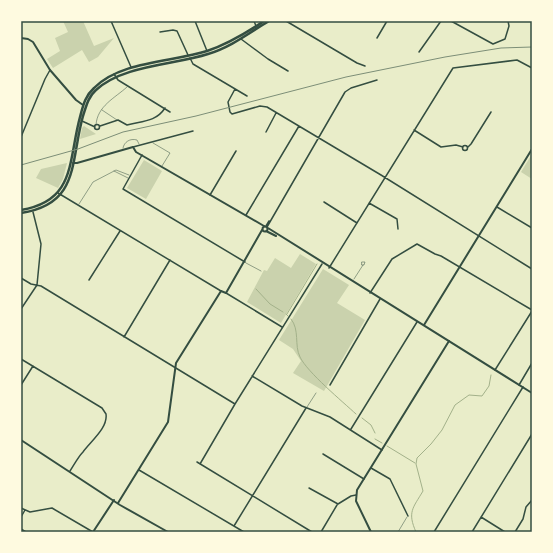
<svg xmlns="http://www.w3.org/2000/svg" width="553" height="553" font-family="'PT Sans Narrow',sans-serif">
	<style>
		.green { fill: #cad2ad }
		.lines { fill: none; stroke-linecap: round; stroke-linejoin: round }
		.stream { stroke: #a3b18a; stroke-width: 1 }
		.service { stroke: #344e41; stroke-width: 0.5 }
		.minor { stroke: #344e41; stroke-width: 1.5 }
		.tertiary { stroke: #344e41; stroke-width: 2 }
		.secondary { stroke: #344e41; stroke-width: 2 }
		.trunk { stroke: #344e41; stroke-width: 2.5 }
		.rail { stroke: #7c8e77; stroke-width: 1 }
		.neatline { fill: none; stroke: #344e41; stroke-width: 1.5 }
	</style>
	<rect width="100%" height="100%" fill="#e9edc9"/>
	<path class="green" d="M63 21H83L94 46 114 38 98 57 89 62 82 50 53 68 47 59 60 51 55 38 68 32Z
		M84 126 96 134 80 139 82 128Z
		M532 154V179L521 172Z
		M144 160 162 171 146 199 127 188Z
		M67 163 63 179 58 188 36 178 41 169Z
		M300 254 316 264 281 323 247 302 264 270 267 271 275 258 291 268Z
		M323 269 349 285 337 303 365 320 324 391 293 373 301 361 293 349 279 340Z"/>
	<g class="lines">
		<path class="stream" d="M256 289 270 304 283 312
			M286 314 288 316
			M287 314 317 264
			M291 319C300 330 294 345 300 357 307 372 343 402 356 414
			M362 418 371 425 375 433
			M375 439 382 443
			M387 446 415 463
			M416 532C407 512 413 508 423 491L416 464 417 458 431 444 442 430 455 405 469 395 482 396 489 386 491 375"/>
		<path class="service" d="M102 110 117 120
			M96 125C97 106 115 98 127 87
			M153 143 170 153 162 166
			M123 148C124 142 130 138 137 140L139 144
			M114 171 128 178
			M79 204 93 182 116 170 129 175
			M362 262H365L364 265H362Z
			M246 263 261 271
			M354 279 363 265
			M307 407 316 393
			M398 532 407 517"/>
		<path class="minor" d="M111 21 131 67
			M195 21 207 51
			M254 21 256 26
			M286 21 357 63 365 66
			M451 21 493 44 505 39 509 26 508 21
			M160 32 173 30 177 31 188 55
			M377 38 387 21
			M241 39 268 59 288 71
			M419 52 441 21
			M190 58 193 64 247 96
			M114 74 118 80 170 112
			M235 89 228 102 230 112 232 114 260 106 267 107 381 175 532 269
			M82 121 95 127
			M94.5 127a2.5 2.5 0 1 1 5 0a2.5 2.5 0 1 1-5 0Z
			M100 126 118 120 127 125C142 121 156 122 165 108
			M414 130 441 147 456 145 463 147
			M266 132 276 113
			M21 137 45 79 50 70
			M462.5 148a2.5 2.5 0 1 1 5 0a2.5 2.5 0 1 1-5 0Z
			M133 147 193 131
			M468 147 471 144 491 112
			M142 155 123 189 245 262
			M58 193 221 291
			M210 195 236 151
			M324 202 357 223
			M369 203 397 219 398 229
			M497 207 532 228
			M33 212 41 244 37 285
			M246 215 299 126
			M266 226 269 221
			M267 227 345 92 351 88 377 80
			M329 268 453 68 517 60 532 68
			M21 278 31 284 41 286 235 404
			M89 280 120 231
			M226 293 282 327
			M370 293 392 259 417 244 435 254 441 256 532 310
			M21 309 37 285
			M124 337 170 260
			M21 359 102 408 106 414C108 428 91 441 83 452 78 457 74 465 70 471
			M495 370 532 311
			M252 376 302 406 330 417 382 450
			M21 385 33 366
			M330 385 380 299
			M519 385 532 363
			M351 429 417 322
			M323 454 364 479
			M197 462 312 532
			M200 464 235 404 322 264
			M371 468 390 479 408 516
			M139 470 244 532
			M309 488 338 504 351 496 356 495
			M21 508 30 512 52 508 93 532
			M21 517 25 510
			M481 517 505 532
			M234 526 306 408
			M21 529 26 532
			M321 532 337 505
			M434 532 523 387
			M472 532 532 434
			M515 532 523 519 526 507 532 500"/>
		<path class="tertiary" d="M424 325 532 149
			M118 503 168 422 176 363 221 291 226 293 262 230
			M93 532 114 500
			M371 532 356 501 357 490 449 341"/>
		<path class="secondary" d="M21 38 28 39 33 42 50 70 76 100 83 105
			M73 163H77L133 147 136 152 264 226
			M262.5 229a2.5 2.5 0 1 1 5 0a2.5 2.5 0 1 1-5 0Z
			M268 228 532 393
			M266 231 276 236
			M21 440 120 505 168 532"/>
		<path class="trunk" d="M21 210C76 201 68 161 80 117 83 106 85 96 94 88 120 61 173 62 207 51 228 44 246 33 264 21
			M21 213C80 204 70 162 83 116 86 107 88 97 96 90 123 65 174 65 208 54 231 47 249 33 269 21"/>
		<path class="rail" d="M21 165 78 149 123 132 196 116 346 77 445 57 501 48 532 47"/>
	</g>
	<rect width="553" height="553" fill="none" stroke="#fefae0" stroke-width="44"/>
	<rect x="22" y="22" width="509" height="509" class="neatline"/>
</svg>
